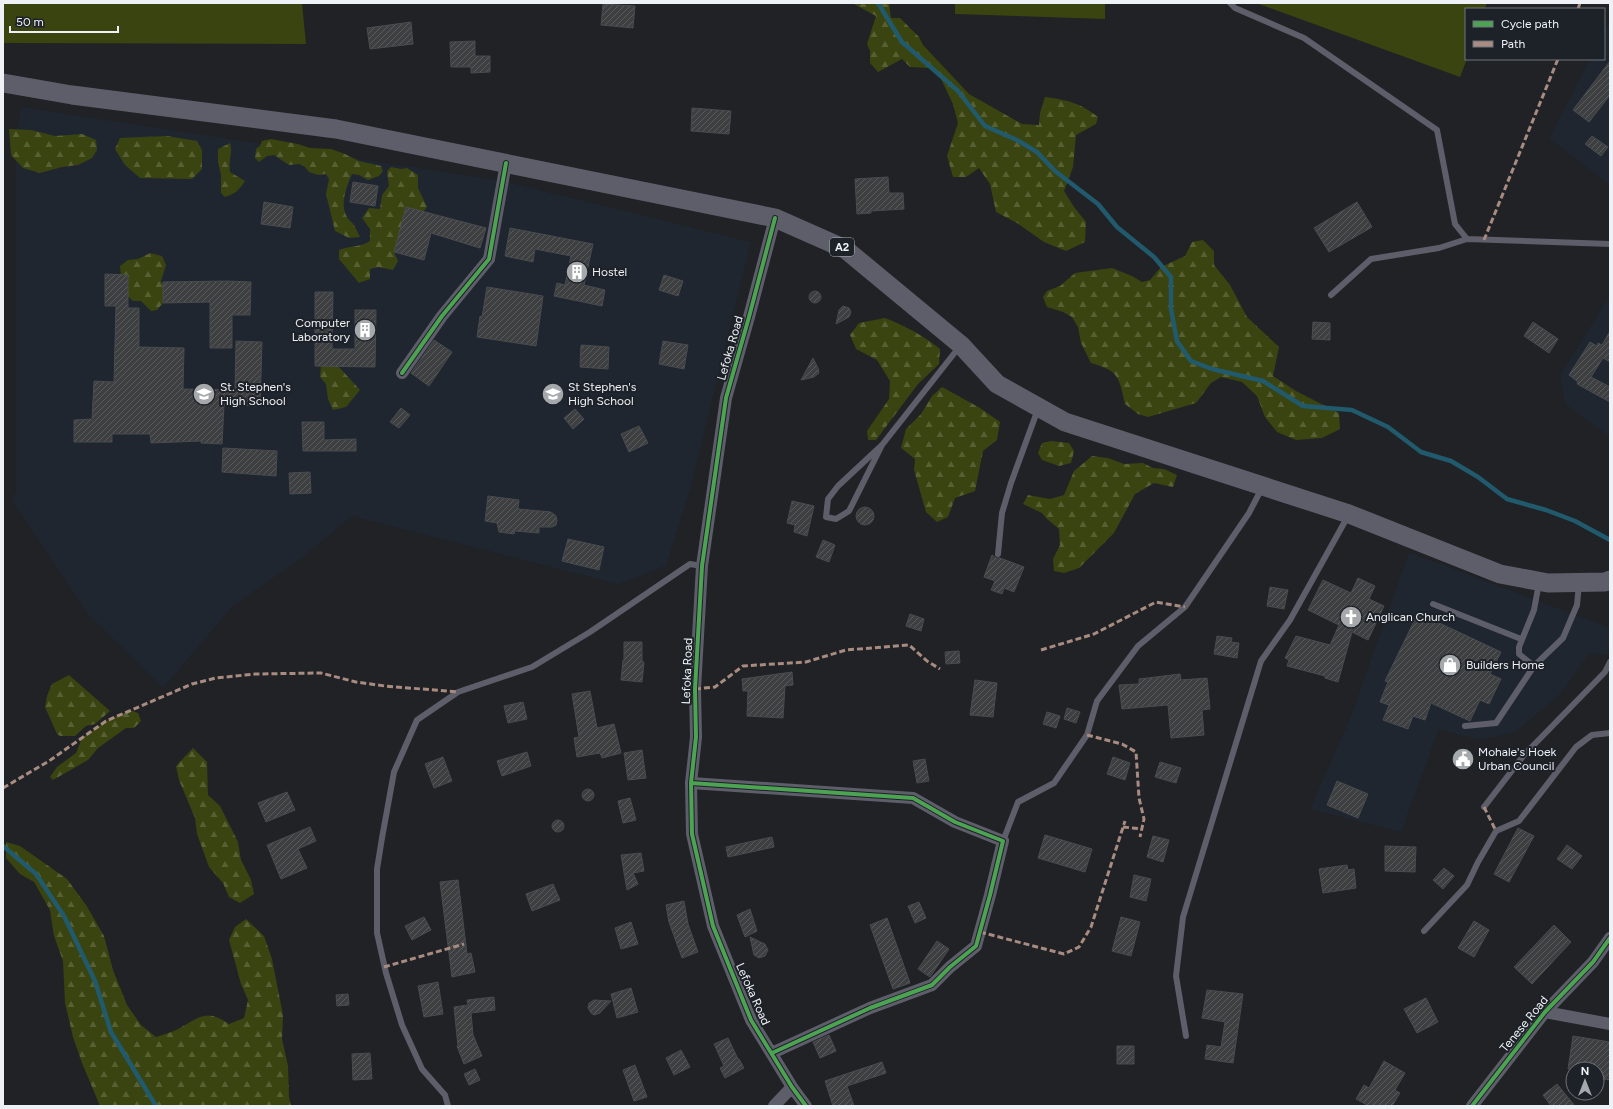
<svg xmlns="http://www.w3.org/2000/svg" width="1613" height="1109" font-family="Figtree,sans-serif">
	<style>
		.built { fill: #1f2630 }
		.grass { fill: #3a4410 }
		.forest { fill: url(#forest-firs) }
		.lines { fill: none; stroke-linecap: round; stroke-linejoin: round }
		.stream { stroke: #205a6c; stroke-width: 4.5 }
		.building { fill: url(#building-hatch); stroke: #494b4e }
		.lane { stroke: #5e5d6a; stroke-width: 6 }
		.street { stroke: #5e5d6a; stroke-width: 12 }
		.primary { stroke: #5e5e6b; stroke-width: 19 }
		.quiet { stroke: #a88b81; stroke-width: 3; stroke-dasharray: 6 3; stroke-linecap: butt }
		.cycleway-casing { stroke: #1d2128; stroke-width: 6 }
		.cycleway { stroke: #4ca352; stroke-width: 4 }
		.labels { text-anchor: middle; dominant-baseline: central; stroke-width: 4; stroke-linejoin: round; paint-order: stroke }
		.shield { fill: #1d2128; stroke: #afb3b8; stroke-width: 1 }
		.shield-label { font-size: 11px; font-weight: bold; fill: #eef1f5 }
		.poi-label { font-size: 12px; fill: #eef1f5; stroke: #1d2128; text-anchor: start }
		.street-label { font-size: 12px; fill: #eef1f5; stroke: #1d2128 }
	</style>
	<defs>
		<pattern id="forest-firs" width="22" height="20" patternUnits="userSpaceOnUse"><rect width="22" height="20" fill="#3a4410"/><path d="M5 1l3.5 6h-7zM16 11l3.5 6h-7z" fill="#575f33"/></pattern>
		<pattern id="building-hatch" width="6" height="6" patternUnits="userSpaceOnUse"><rect width="6" height="6" fill="#3d3f41"/><path d="M-1 1l2-2M0 6l6-6M5 7l2-2" fill="none" stroke="#595b5d"/></pattern>
	</defs>
	<rect width="100%" height="100%" fill="#202225"/>
	<path class="built" d="M1610 20V185L1549 138 1590 59H1604V31Z
		M21 107 503 181 751 242 690 490 666 566 618 584 352 516 307 554 232 607 163 688 89 615 13 502 16 489V138Z
		M1610 295V437L1565 404 1560 375Z
		M1409 552 1610 628V646L1607 655 1590 653 1560 694 1516 732 1479 740 1439 729 1401 832 1310 809 1351 716Z"/>
	<path class="grass" d="M3 3H302L306 44 3 43Z
		M955 3H1105V19L955 14Z
		M1256 3H1487L1485 9H1466L1467 59 1460 77Z"/>
	<path class="forest" d="M852 3H889L891 18H900L919 37 923 45 969 94 1022 124 1039 125 1040 113 1045 97C1068 100 1080 103 1098 117L1096 124 1076 135 1073 167 1064 191 1074 207 1086 222 1085 242 1066 251 1044 242 1017 223 996 212 990 184 979 168 966 177H953L947 156 958 123 953 104 941 79 929 68 910 67 902 59 878 72 870 63V51L867 44 876 16Z
		M9 129 31 130 55 136 82 134 96 140 97 150 92 158 78 165 62 167 40 173 23 168 11 155Z
		M167 136 197 141 202 150V169L192 179 140 178 125 165 115 149 120 138Z
		M271 139 298 144 310 148 331 149 345 154 359 161 381 166 383 171 379 176 368 180 359 175 352 174C347 185 340 203 346 215 347 219 352 222 354 225 356 229 358 233 360 237L349 238 335 231 326 194 329 179 326 174 318 175 309 172 305 167 299 164 289 165 274 155 267 156 259 162 255 158 256 149 260 146 262 141Z
		M230 143C233 153 228 161 230 172L245 181C240 189 235 194 225 197L221 193V175L218 162V149Z
		M391 167 401 169 407 168 418 175V188L427 207 423 212 406 207 394 252 398 261 393 270 378 267 370 269V279L359 283 339 259V250C349 246 361 247 370 241V229L362 218 369 208 380 209 382 195 389 186 387 171Z
		M1203 240 1214 251V265L1230 285 1247 317 1279 347 1273 376 1296 391 1339 413 1340 429 1322 438 1296 440 1277 432 1265 417 1257 396 1242 382 1221 377 1211 383 1196 403 1148 417 1138 414 1125 404C1119 377 1119 371 1091 363L1081 343 1078 327 1072 317 1063 312 1047 307 1043 297 1047 291 1060 286 1075 273 1112 268 1132 276 1142 282 1150 280 1161 267 1185 256 1192 242Z
		M150 253 162 256 166 265 161 281 163 285V303L157 310 151 311 141 301H133L128 296V275H121L120 266 128 260 138 259Z
		M885 318C905 326 923 335 940 349L939 364 918 384 876 440H868L867 431 889 399 890 381 877 360 856 349 850 335 859 323Z
		M321 366H338L360 390 346 407 333 410 328 399 326 384 320 377Z
		M942 387 980 408 1000 422 997 440 983 451 975 491 955 498 948 517 937 522 926 512 914 470 915 459 901 448 906 429 921 414 932 396Z
		M1051 441 1069 443 1074 451 1071 463 1059 466 1042 460 1038 453 1042 443Z
		M1092 456 1108 458 1124 464 1143 463 1153 468 1164 469 1177 475 1173 487 1154 483 1135 494 1114 533 1079 568 1064 573 1054 571 1053 559 1060 545 1059 529 1047 519 1042 513 1023 504 1028 495 1050 499 1064 495 1074 471Z
		M69 675 110 711 95 724 86 726 75 736H60L57 734 45 707 47 696 52 684Z
		M130 710 138 713 141 721 134 728H126L98 748 88 760 53 780 50 777 57 767 76 753 82 738 106 721Z
		M193 748 207 762 208 795 220 806 238 842 241 860 251 880 254 894 240 903 229 897 223 883 209 867 197 834 195 818 179 780 176 766Z
		M6 842 20 846 67 879 86 905 104 936 113 970 127 1005 141 1025 156 1037C164 1034 173 1032 180 1028 201 1016 207 1009 229 1024L244 1018 248 1000 241 984 229 940 235 927 246 919 264 936 272 959 283 1015 282 1039 288 1066 289 1097 291 1106H100L82 1063 73 1037 65 1003 63 961 54 936 50 910 34 882 20 874 6 858Z"/>
	<g class="lines">
		<path class="stream" d="M878 3 902 42 958 91 985 126 1017 140 1037 152 1055 171 1098 204 1117 227 1154 257 1171 277V309L1177 341 1191 361 1212 369 1263 381 1303 406 1352 410 1388 427 1421 452 1451 461 1478 477 1507 499 1546 510 1575 521 1610 540
			M3 846 36 874 64 916 95 981 111 1032 156 1106"/>
	</g>
	<path class="building" d="M603 4 635 6 633 28 601 25Z
		M411 22 413 44 370 49 367 28Z
		M475 41V56H490V72L471 73V67H451L450 42Z
		M1610 61V95L1589 122 1573 110Z
		M692 108 731 111 729 134 691 131Z
		M1592 136 1608 147 1601 156 1585 144Z
		M888 177 889 193H903L904 209 871 211V213L857 214 855 179Z
		M353 182 378 186 375 206 350 202Z
		M264 202 293 207 290 228 261 224Z
		M1357 202 1372 227 1329 252 1314 228Z
		M406 207 486 228 480 248 431 233 424 260 394 252Z
		M510 228 593 244 584 285 605 290 602 306 554 296 557 283 565 285 571 256 535 249 533 262 505 256Z
		M105 274 128 275V308H139V347L184 348 183 389 235 390 236 341 262 342 260 406 224 405 222 444 201 443V441L151 443 150 434H112V442H74V420L92 419 94 381 114 382 116 306H105Z
		M664 275 683 281 678 296 659 290Z
		M227 281 251 282 250 315H232V348H210V302L163 303V282Z
		M487 287 543 296 536 346 477 337 480 316 482 317Z
		M809 297a6 6 0 1 1 12 0a6 6 0 1 1-12 0Z
		M315 292H333L332 349H355V310H376L375 367 315 366Z
		M843 306 849 308 851 312 849 317 836 324 839 310Z
		M1313 322 1330 323V340L1312 339Z
		M1533 322 1558 339 1549 353 1524 336Z
		M1610 331V362L1603 358 1591 377 1610 387V402L1577 384 1578 382 1569 375 1590 342 1597 346 1598 343 1602 345Z
		M434 340 452 352 429 386 411 373Z
		M663 341 688 345 684 369 659 364Z
		M581 345 609 347 608 369 580 367Z
		M813 358 818 368 819 373 814 377 801 380Z
		M401 408 410 415 399 428 390 422Z
		M575 409 584 419 573 429 564 418Z
		M302 422H324V440L356 439V451H303Z
		M639 426 648 443 629 452 621 434Z
		M223 448 277 451 276 476 222 472Z
		M310 472 311 493 290 494 289 473Z
		M488 496 519 500 518 509 551 512 556 516 557 521 556 525 552 527H539V533L515 531 514 534 499 532 497 523 485 521Z
		M792 501 814 506 807 536 794 532 795 525 787 523Z
		M856 516a9 9 0 1 1 18 0a9 9 0 1 1-18 0Z
		M568 539 604 547 599 570 562 561Z
		M823 540 835 545 829 562 816 557Z
		M992 555 996 558H1000L1024 567 1014 592 1004 588 1002 594 991 590 995 581 984 577Z
		M1358 578 1375 586 1369 599 1384 606 1368 640 1352 632 1338 682 1325 678V676L1287 666 1289 660 1285 658 1296 636 1330 645 1339 625 1308 610 1323 580 1351 593Z
		M1270 587 1288 590 1284 609 1267 606Z
		M1418 613 1501 652 1490 674 1501 679 1489 704 1480 700 1470 721 1431 703 1425 720 1413 716 1408 729 1383 720 1389 705 1380 702 1388 682 1385 681Z
		M910 614 924 619 921 631 906 626Z
		M1217 636 1232 638 1231 642 1239 643 1237 658 1214 654Z
		M624 642H642V662H644L642 682 621 680 623 660 624 661Z
		M959 651 960 663 946 664 945 652Z
		M792 672 793 685 785 686 783 718 747 716 748 691H743L742 679Z
		M1180 674 1181 680 1207 678 1210 709 1202 710 1204 735 1171 738 1168 705 1122 709 1119 685 1139 684V679Z
		M975 680 997 683 993 717 970 715Z
		M590 691 597 728 614 724 621 753 602 758 600 753 577 757 574 738 579 737 572 694Z
		M523 702 527 719 508 723 504 706Z
		M1067 708 1080 712 1076 723 1064 719Z
		M1047 712 1060 716 1056 728 1043 724Z
		M642 750 646 778 628 780 624 753Z
		M527 752 531 766 502 776 497 761Z
		M443 757 452 781 434 788 425 764Z
		M1113 757 1130 763 1125 780 1107 774Z
		M925 759 929 781 917 783 913 761Z
		M1160 762 1181 768 1176 783 1155 777Z
		M1337 781 1368 794 1358 818 1327 805Z
		M582 795a6 6 0 1 1 12 0a6 6 0 1 1-12 0Z
		M287 792 295 810 266 822 258 803Z
		M630 798 636 820 623 823 618 801Z
		M552 826a6 6 0 1 1 12 0a6 6 0 1 1-12 0Z
		M310 827 316 841 298 849 307 868 281 879 267 845Z
		M1518 828 1534 836 1509 882 1494 874Z
		M1045 835 1092 849 1085 872 1038 858Z
		M1153 836 1169 840 1163 862 1147 857Z
		M772 837 774 847 728 857 726 847Z
		M1567 845 1582 856 1572 869 1557 859Z
		M1385 846 1416 847 1415 872 1385 871Z
		M641 853 644 871 633 873 638 884 627 890 621 855Z
		M1347 865 1348 870 1354 869 1356 888 1323 893 1319 869Z
		M1444 868 1454 876 1443 889 1433 880Z
		M1134 875 1151 879 1146 901 1130 897Z
		M458 880 467 954 471 953 475 972 452 977 440 882Z
		M553 884 560 900 532 911 526 894Z
		M684 901 688 924 698 952 682 958 669 922 666 905Z
		M919 902 926 918 915 923 908 906Z
		M750 909 757 931 745 937 737 915Z
		M424 917 431 930 412 940 405 926Z
		M1121 917 1140 922 1131 956 1112 951Z
		M887 918 910 983 893 989 870 925Z
		M1474 921 1489 930 1474 957 1458 948Z
		M631 922 638 944 621 949 615 928Z
		M1554 925 1571 942 1532 984 1514 967Z
		M750 937 765 944 768 950 765 956 759 958 754 955Z
		M937 941 949 949 930 977 918 969Z
		M438 982 443 1014 424 1017 418 986Z
		M631 988 638 1012 617 1018 611 994Z
		M1207 990 1243 994 1233 1063 1205 1059 1207 1045 1221 1047 1225 1022 1202 1018Z
		M348 994 349 1005 337 1006 336 995Z
		M494 997 495 1010 471 1013 473 1035 482 1056 464 1064 457 1046H458L454 1007 468 1005 467 1000Z
		M1426 998 1438 1022 1417 1033 1404 1009Z
		M594 1000 611 1001 600 1013 594 1015 591 1013 588 1008 589 1003Z
		M829 1035 836 1051 820 1058 813 1042Z
		M1573 1036 1610 1042V1080L1597 1078V1069H1568Z
		M728 1038 738 1059H739L744 1068 725 1078 720 1068 724 1066 714 1044Z
		M1117 1046H1134V1064H1117Z
		M681 1050 690 1067 674 1075 666 1058Z
		M370 1053 372 1079 353 1080 352 1054Z
		M1384 1061 1405 1073 1395 1090 1400 1093 1392 1106H1369L1356 1099 1364 1085 1369 1088Z
		M882 1062 886 1073 847 1086 854 1106H833L825 1081Z
		M635 1065 647 1097 634 1101 623 1070Z
		M475 1069 480 1080 469 1085 464 1074Z
		M1557 1084 1575 1106H1551L1543 1095Z"/>
	<g class="lines">
		<path class="lane" d="M1230 3 1235 8 1304 38 1437 130 1455 224 1467 239
			M1331 295 1371 259 1439 248 1467 239 1610 244
			M882 445 849 511 836 519 826 517 828 499 838 486 882 445 960 346
			M998 554 1002 513 1011 483 1038 409
			M1433 604 1521 639
			M1534 666 1519 654V647L1534 610 1539 583
			M1465 726 1496 723 1534 666 1563 638 1577 605 1579 584
			M1484 807 1524 755 1605 672 1610 662
			M1003 841 1018 802 1054 783 1087 735 1097 701 1138 646 1185 607 1249 513 1262 488
			M1424 931 1467 885 1478 862 1496 831 1519 821 1576 747 1592 735 1610 733
			M1186 1036 1176 976 1183 917 1261 661 1290 620 1348 516
			M448 1106 445 1095 422 1069 402 1025 386 973 377 933V869L382 838 394 772 417 720 458 692 532 667 590 632 690 564 702 566"/>
		<path class="street" d="M775 218 749 317 726 398 702 566 695 689 696 737 691 783 692 834 713 926 751 1020 792 1087 806 1106
			M402 373 442 316 489 259 506 163
			M691 783 913 798 955 822 1003 841 990 895 976 946 950 967 932 985 870 1008 772 1053
			M1545 1012 1610 1024
			M774 1106 792 1087
			M1472 1106 1545 1012 1593 962 1610 938"/>
		<path class="primary" d="M3 83 72 95 336 129 775 218 845 249 961 345 997 384 1065 422 1349 514 1500 574 1548 583 1605 582 1610 580"/>
		<path class="quiet" d="M1578 9 1580 3
			M1484 240 1558 59
			M1041 650 1094 634 1156 602 1185 607
			M695 689 715 687 743 666 806 662 846 650 909 645 927 661 940 669
			M1087 735 1122 744 1136 752 1139 798 1144 819 1140 837
			M3 788 49 761 106 721 192 684 216 678 255 674 321 673 356 682 385 686 458 692
			M1484 807 1496 831
			M1123 827 1142 829
			M980 932 1064 954 1079 947 1091 927 1125 821
			M384 967 464 944"/>
		<g class="cycleway-casing">
			<path id="cycleway" d="M775 218 749 317 726 398 702 566 695 689 696 737 691 783 692 834 713 926 751 1020 792 1087 806 1106
				M402 373 442 316 489 259 506 163
				M691 783 913 798 955 822 1003 841 990 895 976 946 950 967 932 985 870 1008 772 1053
				M1472 1106 1545 1012 1593 962 1610 938"/>
		</g>
		<use href="#cycleway" class="cycleway"/>
	</g>
	<defs>
		<g id="building-disc" transform="scale(1.15)"><circle r="9.5" fill="#a6a9ac" stroke="#1d2128"/><path d="M-4-6H4V6H1V3H-1V6H-4ZM-2.5-4.3h1.7v1.8h-1.7ZM.8-4.3h1.7v1.8H.8ZM-2.5-1h1.7V.8h-1.7ZM.8-1h1.7V.8H.8Z" fill="#fff"/></g>
		<g id="school-disc" transform="scale(1.15)"><circle r="9.5" fill="#a6a9ac" stroke="#1d2128"/><path d="M0-5L7-2L0 1L-7-2ZM-4 1L0 2.5L4 1V4Q0 6-4 4Z" fill="#fff"/></g>
		<g id="church-disc" transform="scale(1.15)"><circle r="9.5" fill="#a6a9ac" stroke="#1d2128"/><path d="M-1.2-6h2.4v3.5h3.3v2.4h-3.3V6h-2.4V-.1h-3.3v-2.4h3.3Z" fill="#fff"/></g>
		<g id="shop-disc" transform="scale(1.15)"><circle r="9.5" fill="#a6a9ac" stroke="#1d2128"/><path d="M-5-2.5h2.3a2.7 3.5 0 0 1 5.4 0H5L5.5 6h-11ZM-1.5-2.5h3a1.5 2.3 0 0 0-3 0Z" fill="#fff"/></g>
		<g id="civic-disc" transform="scale(1.15)"><circle r="9.5" fill="#a6a9ac" stroke="#1d2128"/><path d="M-.6-6.5H3V-4.5H.6V-3L4-1V1h2V6H-6V1h2V-1L-.6-3ZM-1.2 2.5V6h2.4V2.5Z" fill="#fff"/></g>
	</defs>
	<g fill-rule="evenodd">
		<use href="#building-disc" x="577" y="272"/>
		<use href="#building-disc" x="365" y="330"/>
		<use href="#school-disc" x="204" y="394"/>
		<use href="#school-disc" x="553" y="394"/>
		<use href="#church-disc" x="1351" y="617"/>
		<use href="#shop-disc" x="1450" y="665"/>
		<use href="#civic-disc" x="1463" y="759"/>
	</g>
	<g class="labels">
		<rect class="shield" x="830" y="238" width="24" height="18" rx="3"/>
		<g class="shield-label">
			<text x="842" y="247">A2</text>
		</g>
		<g class="poi-label">
			<text x="592" y="272">Hostel</text>
			<text x="350" y="323" text-anchor="end">Computer<tspan x="350" dy="14">Laboratory</tspan></text>
			<text x="220" y="387">St. Stephen's<tspan x="220" dy="14">High School</tspan></text>
			<text x="568" y="387">St Stephen's<tspan x="568" dy="14">High School</tspan></text>
			<text x="1366" y="617">Anglican Church</text>
			<text x="1466" y="665">Builders Home</text>
			<text x="1478" y="752">Mohale's Hoek<tspan x="1478" dy="14">Urban Council</tspan></text>
		</g>
		<g class="street-label">
			<text transform="translate(730 348) rotate(-74)">Lefoka Road</text>
			<text transform="translate(687 671) rotate(-88)">Lefoka Road</text>
			<text transform="translate(753 994) rotate(66)">Lefoka Road</text>
			<text transform="translate(1524 1024) rotate(-51)">Tenese Road</text>
		</g>
	</g>
	<rect width="1613" height="1109" fill="none" stroke="#eef1f5" stroke-width="8"/>
	<rect x="1465" y="8" width="140" height="52" fill="#1d2128" stroke="#71747a"/>
	<rect x="1473" y="21" width="20" height="6" fill="#4ca352" stroke="#71747a"/>
	<text x="1501" y="28" font-size="12" fill="#eef1f5">Cycle path</text>
	<rect x="1473" y="41" width="20" height="6" fill="#a88b81" stroke="#71747a"/>
	<text x="1501" y="48" font-size="12" fill="#eef1f5">Path</text>
	<g transform="translate(1585 1081)"><circle r="19" fill="#1d2128" stroke="#71747a"/>
	<path d="M0-3L7 15L0 10L-7 15Z" fill="#a6a9ac"/>
	<text y="-6" font-size="11" font-weight="bold" text-anchor="middle" fill="#eef1f5">N</text>
	</g>
	<path d="M10 26v6h108v-6" fill="none" stroke="#eef1f5" stroke-width="2"/>
	<text x="16" y="26" font-size="12" fill="#eef1f5" stroke="#1d2128" stroke-width="3" paint-order="stroke">50 m</text>
</svg>
